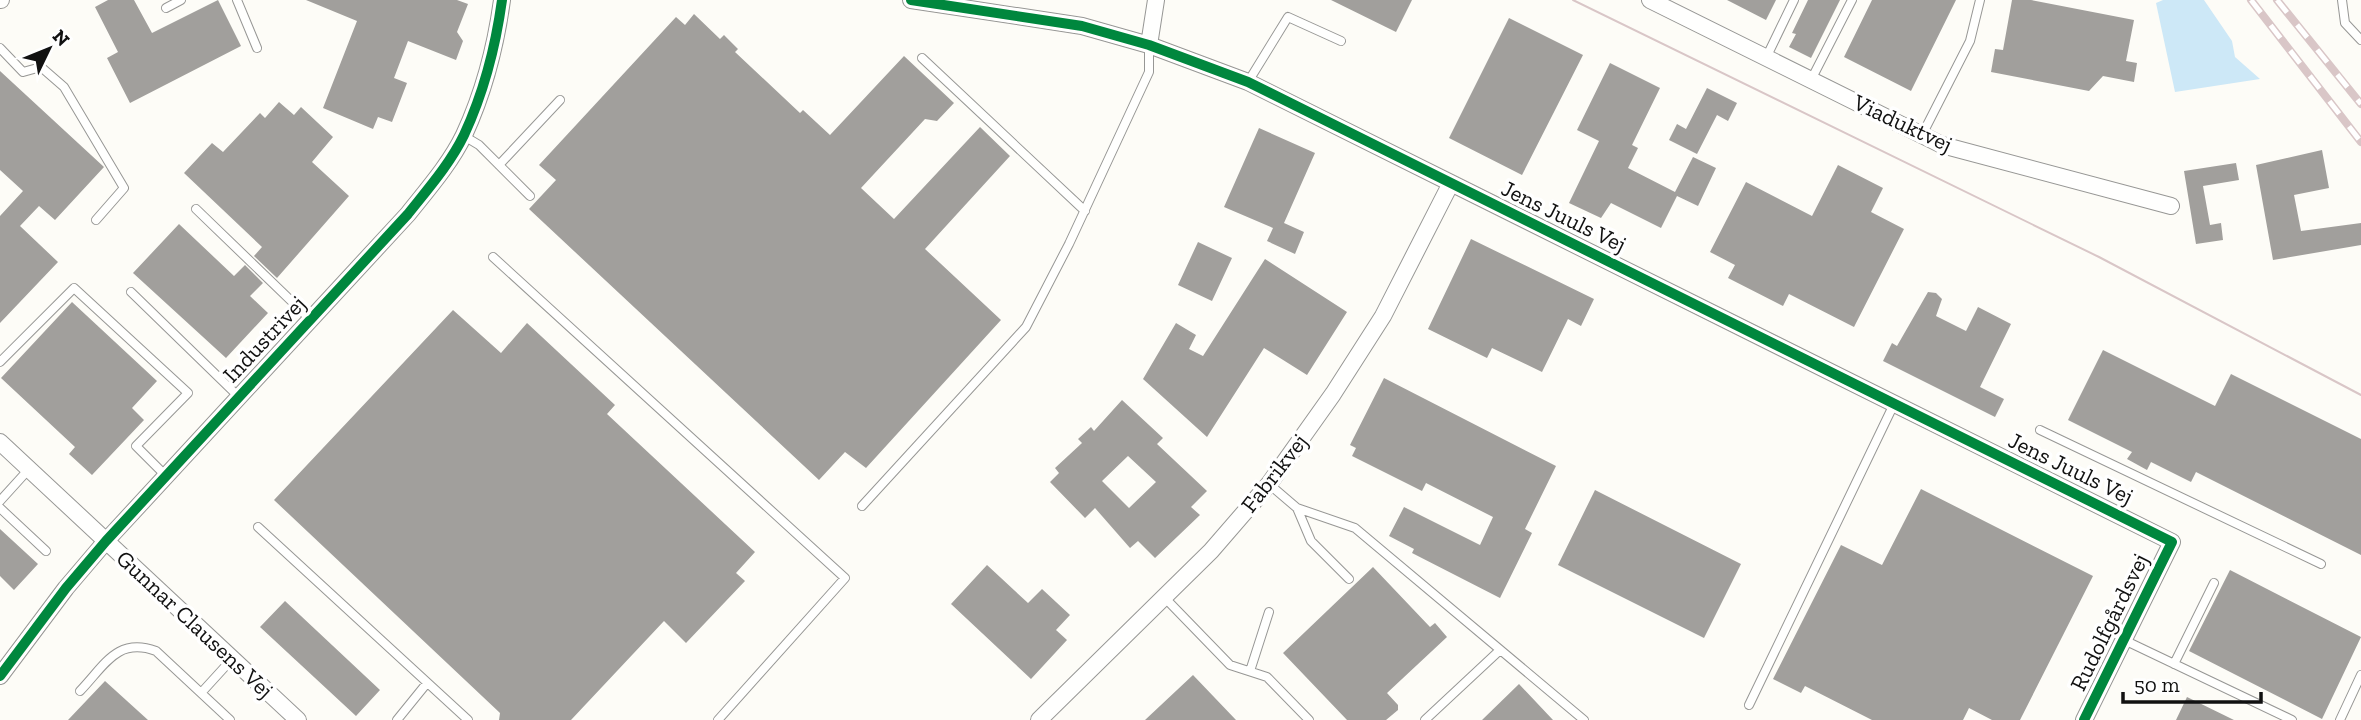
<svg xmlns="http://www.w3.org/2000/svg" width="2361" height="720" font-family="'Zilla Slab',serif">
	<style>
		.water { fill: #cde8f7 }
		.building { fill: #a19f9c; fill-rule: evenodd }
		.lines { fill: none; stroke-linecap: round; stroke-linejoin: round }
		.service-casing { stroke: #979795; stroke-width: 10 }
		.minor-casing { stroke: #979795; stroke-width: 18 }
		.service { stroke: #fffffe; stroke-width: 8 }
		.minor { stroke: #fffffe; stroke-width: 16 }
		.tram { stroke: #d9c6c7; stroke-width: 2 }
		.rail-casing { stroke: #d9c6c7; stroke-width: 8 }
		.rail { stroke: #fff; stroke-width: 5; stroke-dasharray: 16; stroke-linecap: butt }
		.cycleway-casing { stroke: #fff; stroke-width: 15 }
		.cycleway { stroke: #00873e; stroke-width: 10 }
		.labels { text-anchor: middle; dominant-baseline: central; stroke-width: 7; stroke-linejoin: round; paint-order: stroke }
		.street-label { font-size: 23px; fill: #111; stroke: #fff }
	</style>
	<rect width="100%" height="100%" fill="#fdfcf7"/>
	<path class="water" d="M2163 0H2204L2232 41 2235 57 2260 79 2175 92 2156 3Z"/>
	<path class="building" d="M108 0H134L152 33 218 0 241 46 130 103 107 58 118 52 95 7Z
		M306 0H457L468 4 457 32 463 41 456 60 408 41 394 78 407 83 392 122 378 117 373 129 323 108 357 21Z
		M1331 0H1412L1396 32Z
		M1727 0H1776L1766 20Z
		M1808 0H1840L1811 58 1789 47 1796 34 1792 33Z
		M1872 0H1956L1911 91 1844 57Z
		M2012 0H2031L2134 20 2126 61 2137 63 2134 82 2103 76 2089 91 1991 72 1995 49 2003 50Z
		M694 14 720 39 724 35 738 49 735 52 800 113 803 110 830 135 904 56 954 103 937 121 925 119 861 188 894 219 980 127 1010 156 925 249 1001 320 866 468 845 452 819 480 529 209 556 180 539 165 676 17 685 25Z
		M1509 18 1583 55 1522 175 1449 138Z
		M1610 63 1660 88 1632 145 1638 148 1628 168 1675 192 1693 157 1716 168 1698 206 1677 196 1661 228 1611 203 1601 218 1569 203 1599 141 1577 130Z
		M0 71 104 167 55 220 39 206 20 226 58 262 0 323V216L23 191 0 170Z
		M1707 88 1737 103 1728 121 1717 115 1697 154 1669 140 1677 124 1686 129Z
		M279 102 294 115 301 107 333 137 312 162 349 196 277 278 254 256 262 247 184 173 212 143 223 152 260 113 265 118Z
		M1259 128 1315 153 1284 223 1304 232 1295 254 1267 241 1273 228 1224 207Z
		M2322 150 2329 188 2294 195 2301 231 2361 223V245L2273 260 2256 165Z
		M2236 163 2239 180 2203 186 2210 225 2221 223 2223 240 2196 244 2184 171Z
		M1838 165 1883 188 1871 212 1904 229 1854 327 1789 294 1783 306 1728 278 1735 265 1710 252 1746 182 1812 216Z
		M179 224 234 276 245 265 263 283 250 296 268 313 226 358 133 273Z
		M1471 239 1594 299 1581 326 1568 319 1542 372 1492 348 1487 358 1428 329Z
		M1198 242 1232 258 1212 301 1178 285Z
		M1265 259 1347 312 1307 375 1264 348 1207 437 1143 379 1176 323 1196 335 1189 349 1203 356Z
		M1928 292 1936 293 1942 299 1936 316 1966 331 1978 307 2011 324 1980 387 2004 399 1995 417 1883 361 1892 343 1897 346Z
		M72 302 157 381 132 408 144 420 92 475 69 454 75 447 1 378Z
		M453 310 501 353 527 323 615 405 607 414 755 552 736 573 745 581 686 643 664 621 571 720H499L500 713 274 500Z
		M2103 350 2215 406 2231 374 2361 439V555L2196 472 2191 482 2151 462 2147 470 2127 459 2132 452 2068 420Z
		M1384 378 1556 466 1525 529 1532 533 1500 598 1412 553 1414 549 1389 536 1404 507 1480 545 1493 517 1426 483 1422 491 1352 456 1356 448 1350 445Z
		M1122 400 1163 438 1157 444 1207 491 1191 507 1200 515 1155 558 1138 541 1130 548 1095 508 1085 518 1050 482 1059 473 1055 468 1082 443 1078 439 1091 427 1094 431ZM1128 456 1156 482 1129 508 1102 481Z
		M1921 489 2093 576 2020 720H1992L1969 708 1963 720H1872L1805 686 1801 693 1773 679 1841 545 1882 565Z
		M1595 490 1741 564 1704 638 1558 565Z
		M0 529 38 564 14 590 0 576Z
		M987 565 1028 603 1042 589 1070 615 1056 630 1067 640 1031 679 951 604Z
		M1373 567 1430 627 1435 623 1447 637 1387 693 1398 705V710L1386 720H1347L1283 653Z
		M2230 570 2361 637 2322 719 2189 651Z
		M285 601 380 690 356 716 260 627Z
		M1193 675 1236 720H1145Z
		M105 681 148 720H68Z
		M1519 684 1553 720H1482Z
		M2187 697 2234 720H2176Z"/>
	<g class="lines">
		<g class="service-casing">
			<path id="service" d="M237 0 257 48
				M2342 0 2345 23 2361 40
				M166 8 181 0
				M0 48 23 72 41 67 64 87 124 188 96 220
				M922 58 1085 211
				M1766 58 1794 0
				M1811 80 1852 0
				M1248 82 1288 17 1341 41
				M1922 135 1970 41 1980 0
				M464 136 479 145 530 196
				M499 165 560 100
				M196 209 311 320
				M493 257 845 578 718 720
				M131 292 239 397
				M0 362 74 288 188 393 136 446 166 476
				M2040 430 2321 564
				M1269 484 1297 508 1355 528 1584 720
				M0 501 29 469
				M862 506 1026 327 1069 244 1149 72V45
				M0 508 46 551
				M1297 508 1311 541 1349 579
				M258 527 468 720
				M1165 598 1230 665 1267 677 1309 720
				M2124 640 2292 720
				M2174 664 2214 583
				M1250 671 1269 612
				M80 691C105 665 117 637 156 651L230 720
				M201 693 232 659
				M1749 705 1894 404
				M397 720 427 683
				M1425 720 1500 650
				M2340 720 2361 675"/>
		</g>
		<g class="minor-casing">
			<path id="minor" d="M0 0H1
				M911 0 1082 26 1149 45 1248 82 2172 542 2084 720
				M1650 0 1942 145 2171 206
				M1149 45 1156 0
				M0 442 298 720
				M0 676 66 588 106 541 408 214C427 190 450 164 464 135 483 94 496 44 502 0
				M1039 720 1211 551 1269 484 1333 394 1383 316 1451 183"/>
		</g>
		<use href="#service" class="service"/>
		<use href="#minor" class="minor"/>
		<path class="tram" d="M1573 0 2099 257 2361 395"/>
		<g class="rail-casing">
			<path id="rail" d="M2251 0 2361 142
				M2277 0 2361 104"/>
		</g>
		<use href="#rail" class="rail"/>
		<g class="cycleway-casing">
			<path id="cycleway" d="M911 0 1082 26 1149 45 1248 82 2172 542 2084 720
				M0 676 66 588 106 541 408 214C427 190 450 164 464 135 483 94 496 44 502 0"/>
		</g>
		<use href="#cycleway" class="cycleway"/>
	</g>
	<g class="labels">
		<g class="street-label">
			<text transform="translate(1903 123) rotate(25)">Viaduktvej</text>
			<text transform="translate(1564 216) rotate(26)">Jens Juuls Vej</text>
			<text transform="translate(264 339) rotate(-47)">Industrivej</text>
			<text transform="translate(2071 468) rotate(26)">Jens Juuls Vej</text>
			<text transform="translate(1274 473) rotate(-52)">Fabrikvej</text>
			<text transform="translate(2109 622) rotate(-64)">Rudolfgårdsvej</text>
			<text transform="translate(195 624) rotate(43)">Gunnar Clausens Vej</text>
		</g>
	</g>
	<g transform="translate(49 49) rotate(47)" stroke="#ffffff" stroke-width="5" paint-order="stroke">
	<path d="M0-5L12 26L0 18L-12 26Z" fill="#111111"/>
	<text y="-10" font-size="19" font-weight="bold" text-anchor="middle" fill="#111111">N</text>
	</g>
	<path d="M2123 692v10h138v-10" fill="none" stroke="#111111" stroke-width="3.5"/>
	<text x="2134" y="692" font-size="21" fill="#111111" stroke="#ffffff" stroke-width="5" paint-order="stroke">50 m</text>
</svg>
